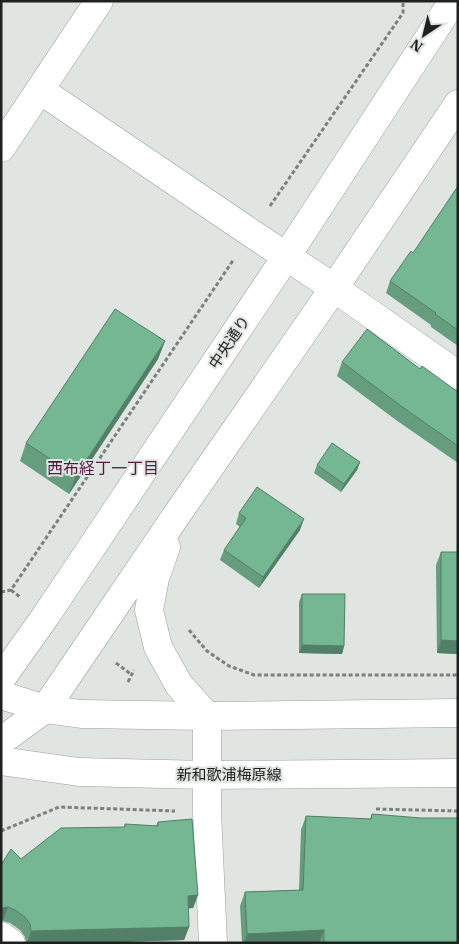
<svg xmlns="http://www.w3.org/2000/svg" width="459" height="944" font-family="'IBM Plex Serif','Noto Sans JP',serif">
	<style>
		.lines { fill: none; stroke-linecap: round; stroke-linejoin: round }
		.street-casing { stroke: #9b9f9d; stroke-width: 29 }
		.primary-casing { stroke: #9b9f9d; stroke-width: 29 }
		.highway-casing { stroke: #9b9f9d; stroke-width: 29 }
		.path { stroke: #7c807e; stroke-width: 3; stroke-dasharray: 4 2.5; stroke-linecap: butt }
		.street { stroke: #fff; stroke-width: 28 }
		.primary { stroke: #fff; stroke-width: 28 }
		.highway { stroke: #fff; stroke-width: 28 }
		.wall { fill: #659d7e }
		.shaded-wall { fill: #527f67 }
		.building { fill: #75b693; stroke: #527f67 }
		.labels { text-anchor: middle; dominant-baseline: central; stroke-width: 4; stroke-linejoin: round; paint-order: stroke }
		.street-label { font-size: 15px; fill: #1f2120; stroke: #e0e5e2 }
		.neighbourhood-label { font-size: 16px; fill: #531a43; stroke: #e0e5e2 }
	</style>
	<rect width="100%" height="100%" fill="#e0e5e2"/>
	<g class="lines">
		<g class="street-casing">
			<path id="street" d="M40 90 251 233 334 288 458 375
				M1 148 99 1
				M207 716V812L213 943
				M1 936 11 943"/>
		</g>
		<g class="primary-casing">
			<path id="primary" d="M45 709 81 714 207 716 458 713
				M1 761 79 772 207 775 458 773"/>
		</g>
		<g class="highway-casing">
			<path id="highway" d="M166 547 155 578 149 610 158 647 179 685 207 716
				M1 679 47 614 286 257 453 1
				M1 695 45 709
				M1 741 45 709 180 510 334 288 458 104"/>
		</g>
		<path class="path" d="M270 206 403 13V1
			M11 590 20 597
			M1 592 11 590 234 259
			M189 630 207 651 229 666 254 675H458
			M116 663 132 675
			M128 682 134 670
			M376 809 458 811
			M1 831 59 807 175 811"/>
		<use href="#street" class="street"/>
		<use href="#primary" class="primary"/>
		<use href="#highway" class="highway"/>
	</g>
	<path class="wall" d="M458 186V346L431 327V325L386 293 390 281 413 253Z
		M165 341 158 359 69 494 20 461 26 443Z
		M342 362 420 369 458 392V463L396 420 337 376Z
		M360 462 357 470 341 492 314 473 317 465Z
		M239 513 300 530 259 588 220 560 224 550 240 527 236 524Z
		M441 552H458V654L437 653 436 565Z
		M302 594 344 646 342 654 299 653V602Z
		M372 814 458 943H242L240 906 245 892 299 890 301 830 306 816 370 819Z
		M158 822 198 895 193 908H188L189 927 184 940 85 943H26L25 937 20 930 10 923 3 921 21 859 124 827 125 824 156 826Z"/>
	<path class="shaded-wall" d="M165 341 158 359 69 494 76 476Z
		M360 462 357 470 341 492 344 484Z
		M304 519 300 530 259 588 263 577Z
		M441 640 458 641V654L437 653Z
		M302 645 344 646 342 654 299 653Z
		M198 895 193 908 183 909 188 896Z
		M8 907 3 921H1V908Z
		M189 927 184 940 85 943H27L31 931Z
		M324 930 319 943H244L247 934Z"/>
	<path class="building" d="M458 186V330L435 314 436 313 390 281 411 251 413 253Z
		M115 309 165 341 76 476 26 443Z
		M367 329 420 369 422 366 458 392V446L401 406 342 362Z
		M332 443 360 462 344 484 317 465Z
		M257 487 304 519 263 577 224 550 246 518 239 513Z
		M441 552H458V641L441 640Z
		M302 594H345L344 646 302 645Z
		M372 814 421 818H458V943H324V930L247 934 245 892 303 890 306 816 371 819Z
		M192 819 198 895 188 896 189 927 31 931 30 924 25 917 15 910 8 907 1 908V865L11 849 21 859 61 828 125 827V824L158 826V822Z"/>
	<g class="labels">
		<g class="street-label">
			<text transform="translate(229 342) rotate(-56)">中央通り</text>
			<text x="229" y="774">新和歌浦梅原線</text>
		</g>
		<g class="neighbourhood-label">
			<text x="103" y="468">西布経丁一丁目</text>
		</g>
	</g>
	<rect width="459" height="944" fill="none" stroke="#1f2120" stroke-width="5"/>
	<g transform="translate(424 35) rotate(215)" stroke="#e0e5e2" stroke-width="4" paint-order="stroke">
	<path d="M0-4L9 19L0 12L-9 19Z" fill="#1f2120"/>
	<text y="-8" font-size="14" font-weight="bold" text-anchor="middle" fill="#1f2120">N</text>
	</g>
</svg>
